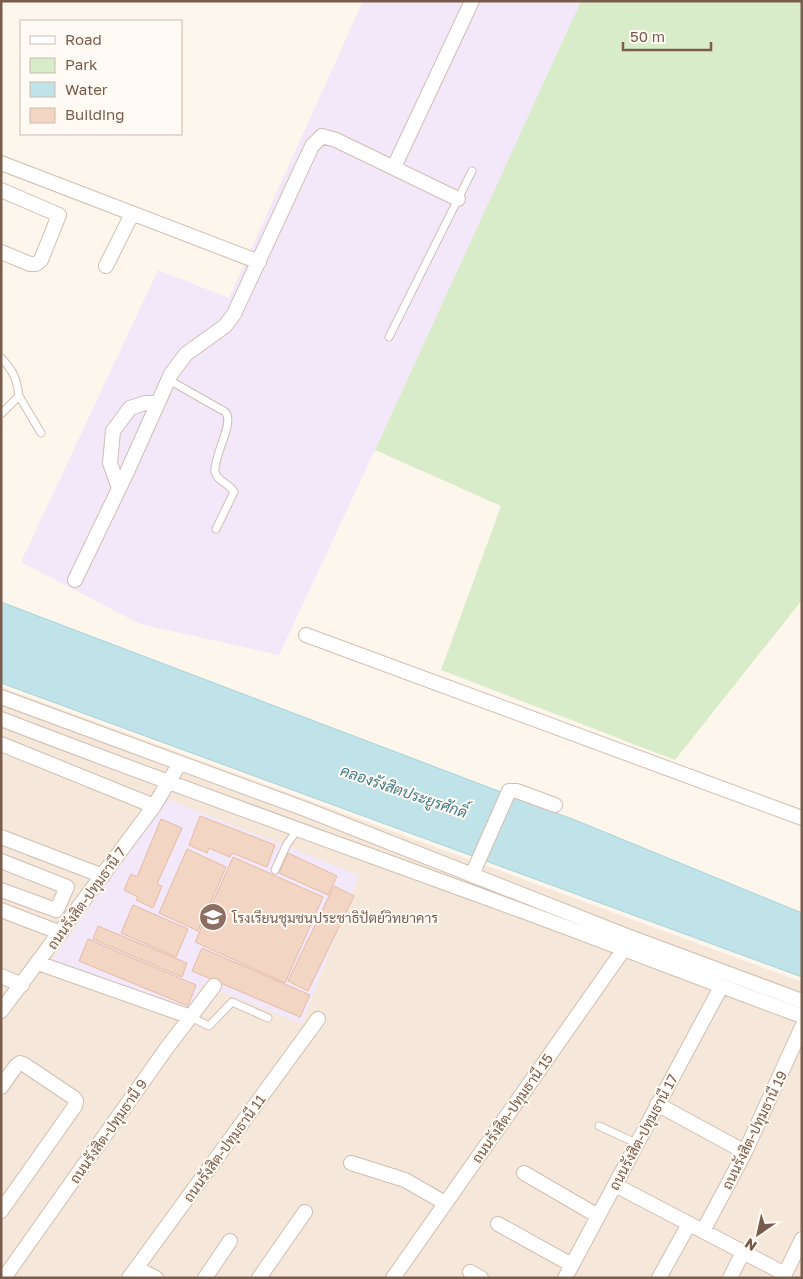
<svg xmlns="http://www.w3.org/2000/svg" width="803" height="1279" font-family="'Golos Text',Sarabun,sans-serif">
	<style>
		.residential { fill: #f5e8da }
		.education { fill: #f3e8fa }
		.green { fill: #d8ecc9 }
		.water { fill: #bfe3e8; stroke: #a5d3da }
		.building { fill: #f3d5c3; stroke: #e6bba3 }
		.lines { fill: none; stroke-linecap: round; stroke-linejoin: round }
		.service-casing { stroke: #d1beb0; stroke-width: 9 }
		.minor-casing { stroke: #d1beb0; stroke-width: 16 }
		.service { stroke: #fff; stroke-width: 7 }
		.minor { stroke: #fff; stroke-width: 14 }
		.labels { text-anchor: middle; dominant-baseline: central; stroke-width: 4; stroke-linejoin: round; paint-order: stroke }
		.street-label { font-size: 14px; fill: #7a5c4d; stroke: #fffaf3 }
		.education-label { font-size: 14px; fill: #785e54; stroke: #fffaf3; text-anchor: start }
		.water-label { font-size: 15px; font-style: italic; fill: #437c86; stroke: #fffaf3 }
	</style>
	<rect width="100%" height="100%" fill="#fdf6ec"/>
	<path class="residential" d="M1 687 802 982V1278H1Z"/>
	<path class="education" d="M363 1H581L375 450 279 655 140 624 21 562 158 270 229 298Z
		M167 799 359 875 302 1024 202 984 190 1014 52 960Z"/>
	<path class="green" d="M581 1H802V600L675 760 441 670 501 506 375 450Z"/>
	<path class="water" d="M1 602 580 822 802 913V977L1 683Z"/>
	<path class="building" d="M200 816 275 845 267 867 232 853 230 857 209 848 207 853 189 845Z
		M161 819 182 828 157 884 162 886 153 908 136 900 138 897 124 890 131 874 137 877Z
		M187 849 226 867 198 931 159 913Z
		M288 853 337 876 328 895 279 873Z
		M233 857 323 897 285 983 195 942Z
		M334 886 354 896 308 991 288 981Z
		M133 905 188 929 176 957 121 933Z
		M98 926 187 963 182 977 93 939Z
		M88 939 196 985 188 1006 79 961Z
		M202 948 310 995 300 1017 192 971Z"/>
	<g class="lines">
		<g class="service-casing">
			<path id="service" d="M389 337 472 171
				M1 358C13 370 17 379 19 396L1 414
				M169 380 220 409C222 410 225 411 226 413 234 424 213 457 215 472 217 481 230 484 234 492L216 529
				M19 396 41 433
				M275 870 287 844 298 829
				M191 1017 209 1026 232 1002 268 1018
				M599 1126 636 1143"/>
		</g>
		<g class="minor-casing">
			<path id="minor" d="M1 163 259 262
				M394 167 472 1
				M1 190 59 215 41 260 36 264H30L1 252
				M106 266 132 214
				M119 488 110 463 113 431 130 408 145 403H158
				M75 580 127 472 171 374 186 354 225 326 234 314 312 146 322 136 336 140 458 199
				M306 635 802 818
				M1 697 305 809 627 936 802 1001
				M1 719C172 785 345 846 517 909 612 944 706 981 802 1016
				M1 744 154 806
				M1 837 103 876
				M1 861 67 887 58 907 56 910 1 890
				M472 875 509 791H517L555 805
				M1 910 61 933
				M38 963 191 1017
				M1 976 22 985
				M1 1011 154 806 180 763
				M1 1087 16 1066 20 1063 25 1065 74 1098 76 1101 75 1106 1 1211
				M657 1104 745 1152
				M351 1163 405 1180 445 1203
				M524 1173 598 1216
				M615 1185 785 1274
				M498 1224 572 1265
				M703 1231 745 1152 802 1027
				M136 1268 156 1278
				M470 1272 481 1278
				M4 1278 166 1049 214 986
				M129 1278 318 1019
				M205 1278 230 1241
				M259 1278 305 1212
				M393 1278 624 949 626 941
				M565 1278 721 987
				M659 1278 689 1224
				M730 1278 743 1252
				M783 1278 802 1239"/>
		</g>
		<use href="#service" class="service"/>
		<use href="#minor" class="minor"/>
	</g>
	<defs>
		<g id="school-disc" transform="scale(1.4375)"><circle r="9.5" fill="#8d6e63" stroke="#fffaf3"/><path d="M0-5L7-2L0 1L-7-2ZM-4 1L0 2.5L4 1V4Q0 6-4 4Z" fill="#fff"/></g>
	</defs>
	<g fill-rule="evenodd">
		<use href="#school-disc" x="213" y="917"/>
	</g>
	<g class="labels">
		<g class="street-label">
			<text transform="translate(86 898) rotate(-54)">ถนนรังสิต-ปทุมธานี 7</text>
			<text transform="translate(512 1108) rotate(-55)">ถนนรังสิต-ปทุมธานี 15</text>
			<text transform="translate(754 1130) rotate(-64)">ถนนรังสิต-ปทุมธานี 19</text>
			<text transform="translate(108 1131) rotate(-55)">ถนนรังสิต-ปทุมธานี 9</text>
			<text transform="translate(643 1132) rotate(-62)">ถนนรังสิต-ปทุมธานี 17</text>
			<text transform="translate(224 1148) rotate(-54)">ถนนรังสิต-ปทุมธานี 11</text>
		</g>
		<g class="education-label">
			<text x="232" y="917">โรงเรียนชุมชนประชาธิปัตย์วิทยาคาร</text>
		</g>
		<g class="water-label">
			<text transform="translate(404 791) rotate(19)">คลองรังสิตประยูรศักดิ์</text>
		</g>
	</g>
	<rect width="803" height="1279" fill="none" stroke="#7a5c4d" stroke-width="5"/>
	<rect x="20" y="20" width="162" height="115" fill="#fffaf3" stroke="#cabbb1"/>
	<rect x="30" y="36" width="25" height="8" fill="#ffffff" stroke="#cabbb1"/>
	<text x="65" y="45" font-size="15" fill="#7a5c4d">Road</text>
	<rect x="30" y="58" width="25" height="15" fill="#d8ecc9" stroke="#cabbb1"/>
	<text x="65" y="70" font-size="15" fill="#7a5c4d">Park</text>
	<rect x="30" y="82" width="25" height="15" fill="#bfe3e8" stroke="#cabbb1"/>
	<text x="65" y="95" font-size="15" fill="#7a5c4d">Water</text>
	<rect x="30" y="108" width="25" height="15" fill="#f3d5c3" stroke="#cabbb1"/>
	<text x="65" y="120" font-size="15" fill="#7a5c4d">Building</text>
	<g transform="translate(758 1234) rotate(214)" stroke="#fffaf3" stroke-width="4" paint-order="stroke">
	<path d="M0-4L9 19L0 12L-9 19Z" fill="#7a5c4d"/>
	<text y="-8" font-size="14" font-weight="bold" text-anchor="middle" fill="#7a5c4d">N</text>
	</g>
	<path d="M623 42v8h88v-8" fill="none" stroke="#7a5c4d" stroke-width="2.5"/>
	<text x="630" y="42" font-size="15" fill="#7a5c4d" stroke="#fffaf3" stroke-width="4" paint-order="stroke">50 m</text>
</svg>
